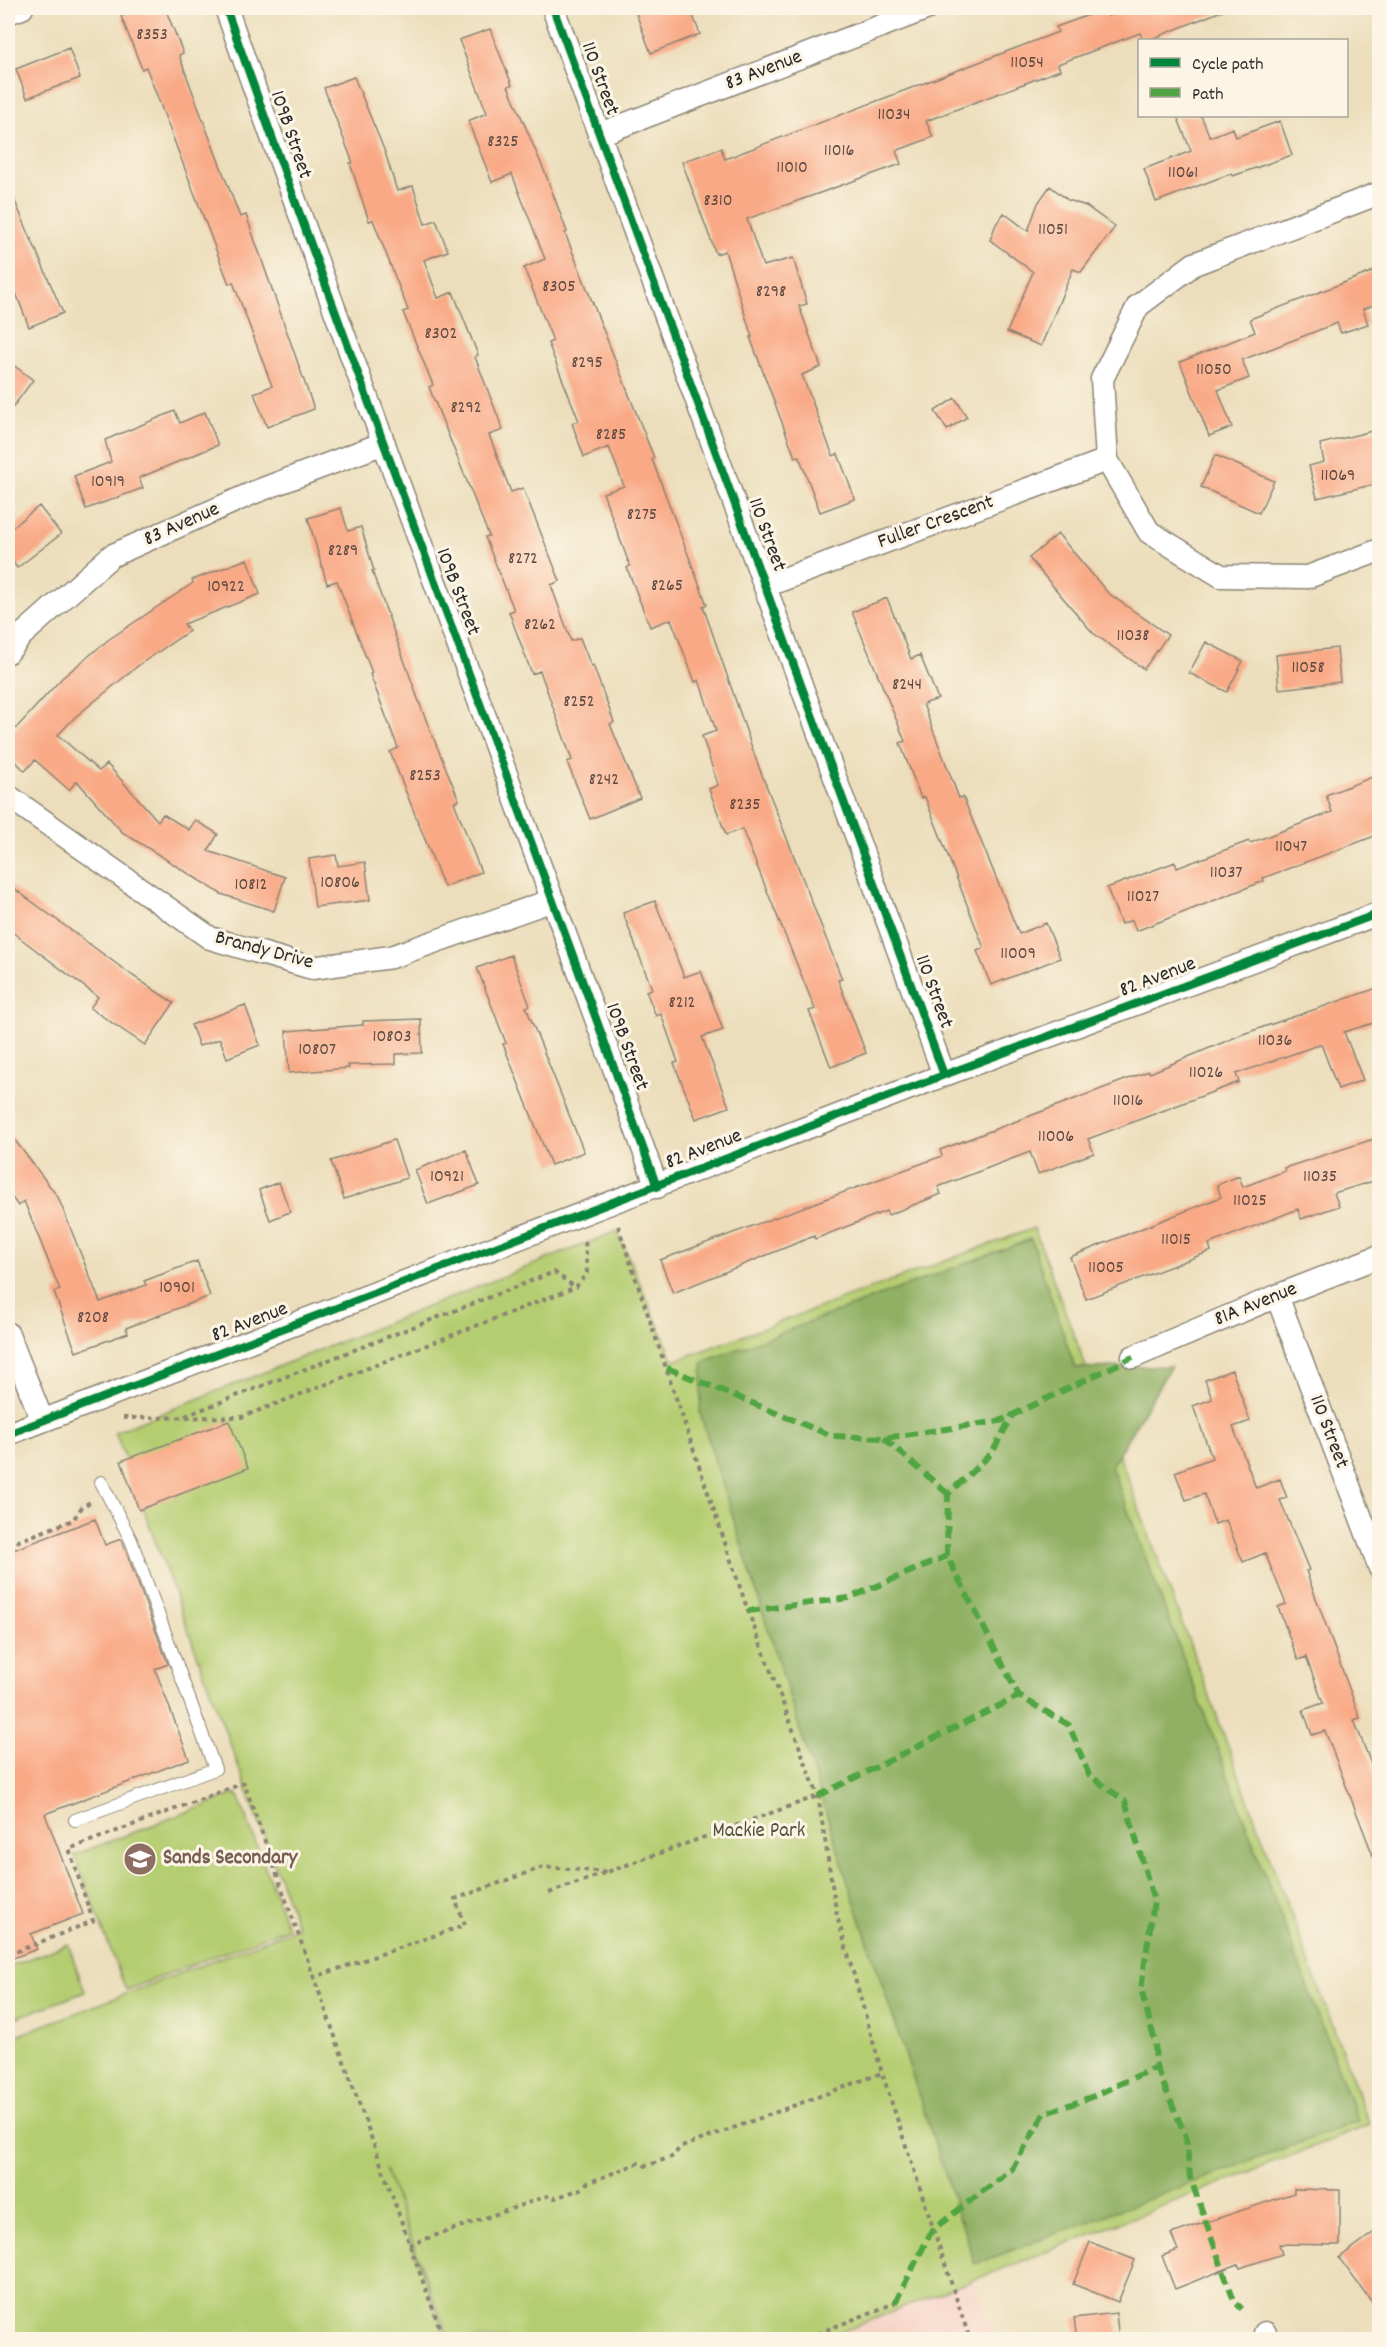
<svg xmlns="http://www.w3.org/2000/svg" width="1387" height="2347" font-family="Dekko,sans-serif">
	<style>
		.built { fill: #f6d1c5 }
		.green { fill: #b5cd71; stroke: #707c4e; stroke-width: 1.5 }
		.forest { fill: #90b063; stroke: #5e6e47; stroke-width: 1.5 }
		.building { fill: #f9a985 }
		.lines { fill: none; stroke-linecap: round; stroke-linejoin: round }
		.lane-casing { stroke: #8c8474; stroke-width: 14 }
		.street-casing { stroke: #8c8474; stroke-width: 25 }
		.path { stroke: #8c8474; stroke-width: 4; stroke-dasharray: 4.5 4.5; stroke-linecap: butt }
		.lane { stroke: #fff; stroke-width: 12 }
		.street { stroke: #fff; stroke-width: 22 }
		.quiet { stroke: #51a443; stroke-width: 6; stroke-dasharray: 12 6; stroke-linecap: butt }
		.cycleway-casing { stroke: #fcf5e5; stroke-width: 11 }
		.cycleway { stroke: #00873e; stroke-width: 8 }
		.labels { text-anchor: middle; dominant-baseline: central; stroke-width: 6; stroke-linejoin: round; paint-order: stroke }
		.number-label { font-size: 18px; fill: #5e4a42 }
		.street-label { font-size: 21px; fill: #2b2b2b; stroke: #fcf5e5 }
		.park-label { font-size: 21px; fill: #4e543c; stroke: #fcf5e5 }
		.education-label { font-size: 21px; font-weight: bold; fill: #785e54; stroke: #fcf5e5; text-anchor: start }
	</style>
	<rect width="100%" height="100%" fill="#fcf5e5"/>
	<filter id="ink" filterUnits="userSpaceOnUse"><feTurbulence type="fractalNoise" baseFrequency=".0167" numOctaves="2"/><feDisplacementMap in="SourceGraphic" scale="12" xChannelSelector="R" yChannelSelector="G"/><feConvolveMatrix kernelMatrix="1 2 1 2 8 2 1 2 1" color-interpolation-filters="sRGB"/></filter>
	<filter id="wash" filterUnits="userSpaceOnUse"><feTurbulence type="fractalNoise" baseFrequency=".008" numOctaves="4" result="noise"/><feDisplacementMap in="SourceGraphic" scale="24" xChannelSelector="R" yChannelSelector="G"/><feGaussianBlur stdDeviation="1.35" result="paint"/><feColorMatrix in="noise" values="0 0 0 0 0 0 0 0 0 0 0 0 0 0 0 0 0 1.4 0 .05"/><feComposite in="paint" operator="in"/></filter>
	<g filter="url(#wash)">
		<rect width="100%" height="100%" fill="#ecdebc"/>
		<path class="built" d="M973 2281 995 2339 823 2340Z"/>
		<path class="green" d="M1034 1228 1370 2125 823 2339H449L385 2169 446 2339 8 2340V2039L298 1928 115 1432 617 1231 674 1361Z
			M237 1793 288 1928 126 1990 74 1855Z
			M68 1944 85 1992 8 2021V1967Z"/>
		<path class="forest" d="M1031 1239 1075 1368 1171 1366 1111 1466 1358 2121 975 2264 847 1879 700 1413 703 1362Z"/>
		<g id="blocks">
			<path class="building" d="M143 8H165L183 53 179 55 204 123 240 217 246 215 314 409 267 427 254 393 272 386 233 282 229 284 146 67 142 69 121 16Z
				M634 8H690L700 34 651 53Z
				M1130 8H1229L1149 40H1143L1140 33 1058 64 1060 70 926 121 933 137 896 151 901 164 747 219 763 266 793 258 807 304 799 306 821 367 802 375 833 456 838 454 855 499 820 512 799 456 795 457 750 337H752L725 251 716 254 682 162 721 148 725 159 1058 32 1056 27 1105 9 1108 16Z
				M490 29 512 85 508 86 546 175 567 232 565 233 654 458 652 459 707 605 703 606 757 762 842 979 838 980 866 1053 831 1067 809 1011 815 1009 742 829 726 835 709 789 718 785 702 736 716 731 699 680 695 682 671 619 650 627 627 568 630 566 603 493 624 486 609 447 584 457 572 423 579 421 548 343 553 341 524 268 545 259 512 174 492 182 468 121 487 113 459 40Z
				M69 48 80 78 27 98 16 69Z
				M354 77 385 152 397 191 413 186 425 224 436 220 448 251 424 260 438 298 453 292 478 355 475 357 503 430 489 435 511 492 523 488 560 581 551 585 571 641 580 638 591 666 593 665 614 722 610 724 640 798 590 819 567 762 572 760 540 671 532 674 509 612 514 610 485 537 489 536 429 387 433 385 403 312 408 310 373 220 369 221 350 163H353L324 88Z
				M1177 116H1201L1210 137 1233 128 1236 137 1280 121 1292 155 1233 176 1232 173 1156 202 1144 169 1191 151Z
				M8 185 63 313 29 327 8 272Z
				M1050 186 1068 200 1086 206 1115 227 1081 272 1073 269 1041 346 1007 332 1033 272 990 240 996 224 1004 213 1028 231 1038 203Z
				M1374 271 1380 286V303L1363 309 1368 324 1341 333 1337 323 1242 360 1249 378 1218 390 1232 427 1209 436 1180 362 1255 332 1250 319Z
				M8 361 33 380 8 414Z
				M955 398 967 417 947 430 935 411Z
				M175 411 180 423 205 412 218 445 139 478 143 488 86 509 74 476 111 462 105 440Z
				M1380 429V483L1317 498 1309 466 1324 462 1320 444Z
				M1215 455 1274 481 1259 513 1201 487Z
				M39 506 61 534 17 568 8 555V531Z
				M341 508 348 531 361 527 374 571H372L422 710 459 800 454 802 481 872 444 887 390 752 398 748 370 674 372 673 337 581 327 584 308 518Z
				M1058 534 1108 593 1168 635 1144 669 1093 633 1029 558Z
				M247 559 260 594 184 624 189 631 139 665 74 718 58 735 99 771 107 764 158 821 163 814 189 830 195 820 218 834 208 851 285 877 274 911 221 894 122 832 77 781 69 790 35 760 25 771 8 754V737L62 678 108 640 193 583 192 580Z
				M887 598 911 659 920 655 938 699 923 704 959 798 963 797 1019 934 1046 923 1060 958 991 985 977 951 984 948 925 797 921 798 900 743 905 741 852 612Z
				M1206 642 1243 661 1227 692 1189 673Z
				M1337 648 1340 682 1279 689 1276 655Z
				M1380 774V834L1263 878 1264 881 1136 931 1132 920 1121 924 1107 888 1175 862 1177 868 1249 841 1250 843 1332 812 1326 795Z
				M336 855 338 866 365 862 370 900 315 907 309 859Z
				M8 884 133 976 174 1003 145 1045 90 1008 98 997 8 929Z
				M655 901 684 977 701 971 723 1030 702 1037 729 1107 696 1119 674 1063 678 1062 661 1014 656 1016 646 991 652 989 623 913Z
				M511 955 530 1006 526 1007 584 1152 551 1165 503 1044 506 1043 477 968Z
				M1380 987V1021L1344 1032 1363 1080 1338 1089 1321 1044 1236 1074 1239 1082 1088 1139 1094 1153 1038 1174 1030 1152 938 1187 941 1194 888 1215 886 1211 815 1239 814 1236 673 1293 660 1260 942 1156 940 1150 1149 1071 1150 1073 1243 1034Z
				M245 1005 260 1045 227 1058 220 1039 199 1046 191 1025Z
				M421 1019 422 1053 396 1054V1064L348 1065 349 1068 289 1073 286 1031 363 1025V1021Z
				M8 1131 58 1197 100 1302 146 1285 144 1281 197 1261 210 1296 126 1328 128 1333 76 1352 54 1292 60 1290 24 1201 18 1206 8 1192Z
				M1380 1137V1179L1334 1193 1339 1206 1301 1219 1298 1209 1209 1244 1211 1251 1086 1299 1070 1257 1221 1197 1217 1185 1239 1176 1243 1187 1285 1171 1284 1168Z
				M394 1140 407 1178 344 1199 331 1161Z
				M466 1150 479 1185 428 1204 415 1170Z
				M279 1182 290 1212 270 1220 259 1190Z
				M1232 1370 1250 1421 1233 1427 1256 1488 1280 1479 1287 1498 1280 1500 1309 1570 1306 1571 1360 1718 1354 1720 1380 1787V1865L1377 1866 1325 1731 1312 1735 1303 1710 1323 1703 1306 1657 1298 1660 1278 1607 1286 1604 1265 1553 1243 1562 1226 1520 1215 1524 1204 1494 1186 1500 1175 1472 1212 1458 1193 1406 1212 1399 1205 1380Z
				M229 1421 248 1468 139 1510 121 1461Z
				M95 1519 105 1545 121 1539 123 1543 168 1664 155 1669 189 1759 45 1814 83 1914 31 1934 37 1949 8 1960V1552Z
				M1294 2189 1340 2190V2245L1279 2244 1282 2254 1240 2268 1238 2264 1175 2289 1162 2256 1178 2250 1171 2234 1294 2193Z
				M1380 2228V2313L1339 2258Z
				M1090 2242 1135 2260 1118 2302 1073 2284Z
				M1116 2313 1119 2340H1077L1074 2318Z"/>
		</g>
	</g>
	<g filter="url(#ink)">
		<use href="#blocks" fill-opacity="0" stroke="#8c8474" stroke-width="1.5"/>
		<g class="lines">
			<g class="lane-casing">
				<path id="lane" d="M75 1820 215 1769 131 1540 101 1482"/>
			</g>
			<g class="street-casing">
				<path id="street" d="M226 8C365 403 516 793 657 1187
					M553 8 944 1075
					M8 13 22 8
					M600 134 928 8
					M1380 193 1194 264 1138 306 1102 379 1107 460 1149 532 1221 576 1308 577 1380 550
					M765 586 1107 460
					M8 652 22 635 111 556 255 492 384 443
					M8 796 210 938 312 968 391 957 553 900
					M1277 1296 1380 1568
					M8 1334 42 1420
					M1133 1357 1277 1296 1380 1256
					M8 1434 944 1075 1380 913
					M1265 2333 1267 2340"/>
			</g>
			<path class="path" d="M618 1226 748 1611 818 1796 837 1916 882 2073 970 2340
				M185 1416 554 1272 575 1287
				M123 1418 242 1417 576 1287 587 1273 585 1239
				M8 1545 73 1520 82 1507 90 1502
				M549 1893 818 1796
				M8 1955 93 1921 69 1849 244 1783 444 2340
				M312 1978 465 1925 455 1899 543 1867 608 1872
				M409 2245 550 2195 555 2198 581 2189 587 2183 639 2163 646 2166 674 2156 679 2148 882 2073
				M801 2340 895 2303"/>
			<use href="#lane" class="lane"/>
			<use href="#street" class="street"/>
			<path class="quiet" d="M667 1368 832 1436 884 1438 1000 1421 1133 1357
				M884 1438 948 1494
				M748 1611 849 1598 947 1556
				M818 1796 1019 1696
				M1156 2067 1186 2137 1190 2177 1234 2301 1242 2309
				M895 2303 932 2230 1012 2169 1044 2114 1094 2096 1156 2067 1155 2042 1141 1989 1154 1901 1125 1801 1089 1775 1069 1725 1019 1696 947 1556 948 1494 992 1453 1013 1414"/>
			<g class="cycleway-casing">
				<path id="cycleway" d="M226 8C365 403 516 793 657 1187
					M553 8 944 1075
					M8 1434 944 1075 1380 913"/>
			</g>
			<use href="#cycleway" class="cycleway"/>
		</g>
	</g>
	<defs>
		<g id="school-disc" transform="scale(1.725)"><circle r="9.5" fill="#8d6e63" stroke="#fcf5e5"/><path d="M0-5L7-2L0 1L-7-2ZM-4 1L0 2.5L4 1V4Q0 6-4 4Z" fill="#fff"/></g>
	</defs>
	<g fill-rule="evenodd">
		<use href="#school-disc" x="140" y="1859"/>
	</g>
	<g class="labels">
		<g class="number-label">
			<text x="152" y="35">8353</text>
			<text x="1027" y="63">11054</text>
			<text x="894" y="115">11034</text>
			<text x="503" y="142">8325</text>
			<text x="839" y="151">11016</text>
			<text x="792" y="168">11010</text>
			<text x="1183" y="173">11061</text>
			<text x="718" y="201">8310</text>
			<text x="1053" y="230">11051</text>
			<text x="559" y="287">8305</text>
			<text x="771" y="292">8298</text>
			<text x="441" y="334">8302</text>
			<text x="587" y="363">8295</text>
			<text x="1214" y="370">11050</text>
			<text x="466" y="408">8292</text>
			<text x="611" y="435">8285</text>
			<text x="1338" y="476">11069</text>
			<text x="108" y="482">10919</text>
			<text x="642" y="515">8275</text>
			<text x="343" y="551">8289</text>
			<text x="523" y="559">8272</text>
			<text x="667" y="586">8265</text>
			<text x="226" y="587">10922</text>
			<text x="540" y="625">8262</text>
			<text x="1133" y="636">11038</text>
			<text x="1308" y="668">11058</text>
			<text x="907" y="685">8244</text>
			<text x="579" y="702">8252</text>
			<text x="425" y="776">8253</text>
			<text x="604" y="780">8242</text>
			<text x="745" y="805">8235</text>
			<text x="1291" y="847">11047</text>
			<text x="1226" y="873">11037</text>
			<text x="340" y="883">10806</text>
			<text x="251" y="885">10812</text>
			<text x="1143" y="897">11027</text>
			<text x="1018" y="954">11009</text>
			<text x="682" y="1003">8212</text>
			<text x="392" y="1037">10803</text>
			<text x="1275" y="1041">11036</text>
			<text x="317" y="1050">10807</text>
			<text x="1206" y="1073">11026</text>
			<text x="1128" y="1101">11016</text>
			<text x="1056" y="1137">11006</text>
			<text x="447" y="1177">10921</text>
			<text x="1320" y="1177">11035</text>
			<text x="1250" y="1201">11025</text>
			<text x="1176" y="1240">11015</text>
			<text x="1106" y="1268">11005</text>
			<text x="177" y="1288">10901</text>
			<text x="93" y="1318">8208</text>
		</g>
		<g class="street-label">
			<text transform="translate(764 71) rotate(-21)">83 Avenue</text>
			<text transform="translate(599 79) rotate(70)">110 Street</text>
			<text transform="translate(290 135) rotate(71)">109B Street</text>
			<text transform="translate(936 523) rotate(-20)">Fuller Crescent</text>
			<text transform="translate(182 525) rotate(-24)">83 Avenue</text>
			<text transform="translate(766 535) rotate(70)">110 Street</text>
			<text transform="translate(457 592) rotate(69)">109B Street</text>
			<text transform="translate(264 951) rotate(15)">Brandy Drive</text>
			<text transform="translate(1158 978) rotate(-21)">82 Avenue</text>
			<text transform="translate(933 992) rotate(70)">110 Street</text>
			<text transform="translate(626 1047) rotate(70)">109B Street</text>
			<text transform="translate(704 1150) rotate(-21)">82 Avenue</text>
			<text transform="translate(1256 1305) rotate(-22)">81A Avenue</text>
			<text transform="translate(250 1323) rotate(-21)">82 Avenue</text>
			<text transform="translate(1328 1432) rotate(69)">110 Street</text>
		</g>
		<g class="park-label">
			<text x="759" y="1832">Mackie Park</text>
		</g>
		<g class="education-label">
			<text x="163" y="1859">Sands Secondary</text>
		</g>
	</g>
	<rect width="1387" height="2347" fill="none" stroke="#fcf5e5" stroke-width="30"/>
	<rect x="1138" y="39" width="210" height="78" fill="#fcf5e5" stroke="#a8a49b" stroke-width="1.5"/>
	<rect x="1150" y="58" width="30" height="9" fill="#00873e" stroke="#a8a49b" stroke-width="1.5"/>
	<text x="1192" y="69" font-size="18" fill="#2b2b2b">Cycle path</text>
	<rect x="1150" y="88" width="30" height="9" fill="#51a443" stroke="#a8a49b" stroke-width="1.5"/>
	<text x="1192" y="99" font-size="18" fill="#2b2b2b">Path</text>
</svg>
